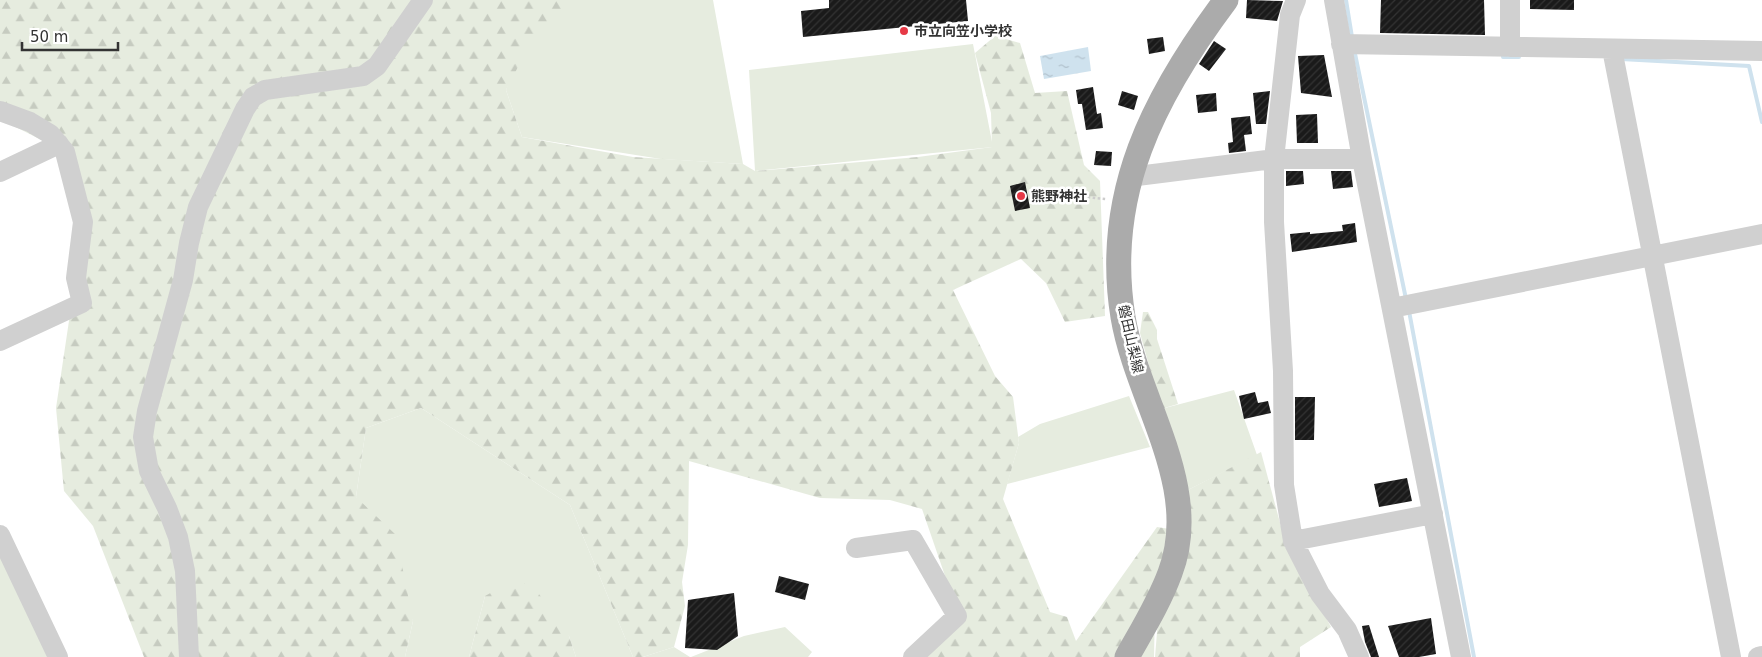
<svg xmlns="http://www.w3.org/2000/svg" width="1762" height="657" font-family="'DejaVu Sans','Noto Sans JP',sans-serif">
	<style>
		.grass { fill: #e6ecdf }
		.forest { fill: url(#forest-firs) }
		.water { fill: url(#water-ripples) }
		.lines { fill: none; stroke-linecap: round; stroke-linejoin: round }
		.stream { stroke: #cfe2ee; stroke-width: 4 }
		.building { fill: url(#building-hatch) }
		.path { stroke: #cdcdcd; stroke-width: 2.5; stroke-dasharray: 2.5 2.5; stroke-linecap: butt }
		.minor { stroke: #d0d0d0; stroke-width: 20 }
		.major { stroke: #ababab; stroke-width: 25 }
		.poi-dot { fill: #e63946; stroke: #fff; stroke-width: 2 }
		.labels { text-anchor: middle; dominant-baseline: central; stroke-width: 5; stroke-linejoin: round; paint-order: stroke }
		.poi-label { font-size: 14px; font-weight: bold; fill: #333; stroke: #fff; text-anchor: start }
		.street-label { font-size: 14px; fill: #333; stroke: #fff }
	</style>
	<defs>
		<pattern id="forest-firs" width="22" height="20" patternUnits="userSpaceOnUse" patternTransform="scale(1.25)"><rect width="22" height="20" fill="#e6ecdf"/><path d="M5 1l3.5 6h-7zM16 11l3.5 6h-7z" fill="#c6cbc0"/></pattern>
		<pattern id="water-ripples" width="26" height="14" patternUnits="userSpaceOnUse" patternTransform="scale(1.25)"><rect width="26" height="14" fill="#cfe2ee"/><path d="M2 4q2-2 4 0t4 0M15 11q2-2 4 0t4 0" fill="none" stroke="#b2c2cd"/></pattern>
		<pattern id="building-hatch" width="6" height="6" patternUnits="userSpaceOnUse" patternTransform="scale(1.25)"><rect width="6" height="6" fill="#1a1a1a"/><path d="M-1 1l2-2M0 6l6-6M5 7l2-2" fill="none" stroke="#333"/></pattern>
	</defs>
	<rect width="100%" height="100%" fill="#fff"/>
	<path class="grass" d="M577 0H713L743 164 661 159 522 137 506 90 526 34Z
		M973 44 993 147 755 171 749 70Z
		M1234 390 1257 455 1186 491 1161 409Z
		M1129 396 1150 447 1007 484 1019 443 1018 437 1040 424Z
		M421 408 570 505 633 657H576L569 636 485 596 469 657H405L413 621 356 497 366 428Z
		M0 552 50 657H0Z
		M1155 607 1154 657H1132Z
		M785 627 812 652 808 657H691L744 636Z
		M674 647 690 657H643Z"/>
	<path class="forest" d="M0 0H579L538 28 506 90 522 137 633 157 743 164 755 171 918 157 992 147 991 113 975 53 995 36 1020 43 1035 93 1067 91 1084 165 1100 181 1105 316 1065 322 1046 283 1021 259 953 290 995 376 1013 397 1019 443 1003 499 1050 612 1067 617 1076 641 1157 527 1176 530 1186 491 1261 452 1286 545 1331 627 1300 647V657H1155L1160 596 1127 657H914L957 616 953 599 922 509 890 500 820 498 689 461 688 545 682 582 685 606 674 647 643 657H633L570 505 421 408 366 428 356 497 396 535 413 621 405 657H144L93 526 64 491 56 408 80 247 65 152 0 119Z
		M1143 312H1148L1157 330V339L1178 404 1161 409 1140 333Z
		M514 580 534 587 569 636 576 657H469L485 596Z"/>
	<path class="water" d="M1088 47 1091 71 1044 79 1040 56Z"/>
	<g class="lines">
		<path class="stream" d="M1346 0 1352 37
			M1354 49 1406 299
			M1503 52V57H1519
			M1621 59 1749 66 1762 122
			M1409 311 1474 657"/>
	</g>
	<path class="building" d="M829 0H966L968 21 803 37 801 11 829 8Z
		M1247 0 1283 1 1277 21 1246 18Z
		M1381 0H1484L1485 35 1380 33Z
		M1530 0H1574V10L1530 9Z
		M1163 37 1165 51 1149 54 1147 39Z
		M1214 41 1226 49 1209 71 1199 64Z
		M1324 55 1332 97 1301 93 1298 56Z
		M1093 87 1097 114 1101 113 1103 128 1086 130 1082 104H1078L1076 90Z
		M1122 91 1138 96 1134 110 1118 105Z
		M1270 91 1266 124H1256L1253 93Z
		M1216 93 1217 111 1198 113 1196 95Z
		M1317 114 1318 143H1297L1296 115Z
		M1250 116 1252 134 1244 135 1246 151 1229 153 1228 143 1233 142 1231 118Z
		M1096 151 1112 152 1111 166 1094 165Z
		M1286 171H1303L1304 184 1286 186Z
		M1331 171H1351L1353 187 1333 189Z
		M1025 182 1030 208 1015 211 1010 186Z
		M1355 223 1357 242 1292 252 1290 234 1310 232V234L1343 231 1342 225Z
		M1255 392 1258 403 1268 401 1271 413 1244 419 1239 396Z
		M1295 397H1315L1314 440H1295Z
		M1407 478 1412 501 1379 507 1374 484Z
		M779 576 809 584 805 600 775 592Z
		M734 593 738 636 717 650 685 648 688 600Z
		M1431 618 1436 654 1419 657H1399L1388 626Z
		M1369 625 1379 657H1371L1365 642 1362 626Z"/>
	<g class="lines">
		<path class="path" d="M1038 192 1106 199"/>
		<path class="minor" d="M1296 0 1290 15 1274 159V222L1283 371 1284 485 1293 541 1320 594 1347 630 1359 657
			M1334 0 1362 159 1461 657
			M1341 44 1762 51
			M1510 47V0
			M1612 49 1731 657
			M0 111 30 122 50 134 65 152 83 222 76 278 82 303 0 341
			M0 172 59 144
			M1129 177 1274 159H1362
			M1392 308 1762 234
			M0 535 58 657
			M1293 541 1433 514
			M856 548 913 540 957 616 913 657
			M189 657 185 571 178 537 167 508 149 471 143 437 147 411 183 280 189 243 198 207 245 109 253 97 265 90 363 76 377 66 423 0
			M1758 657 1762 656"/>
		<path class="major" d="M1127 657C1142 630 1159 603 1170 573 1203 487 1137 401 1123 317 1103 194 1154 96 1226 0"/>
	</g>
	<g class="poi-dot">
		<circle cx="904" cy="31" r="5"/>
		<circle cx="1021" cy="196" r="5"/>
	</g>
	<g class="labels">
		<g class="poi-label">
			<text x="914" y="31">市立向笠小学校</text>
			<text x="1031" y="196">熊野神社</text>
		</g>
		<g class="street-label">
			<text transform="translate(1131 339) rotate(77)">磐田山梨線</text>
		</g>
	</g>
	<path d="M22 42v8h96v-8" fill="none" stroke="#333333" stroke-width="2.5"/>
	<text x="30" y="42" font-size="15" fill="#333333" stroke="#ffffff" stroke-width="4" paint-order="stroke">50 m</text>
</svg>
